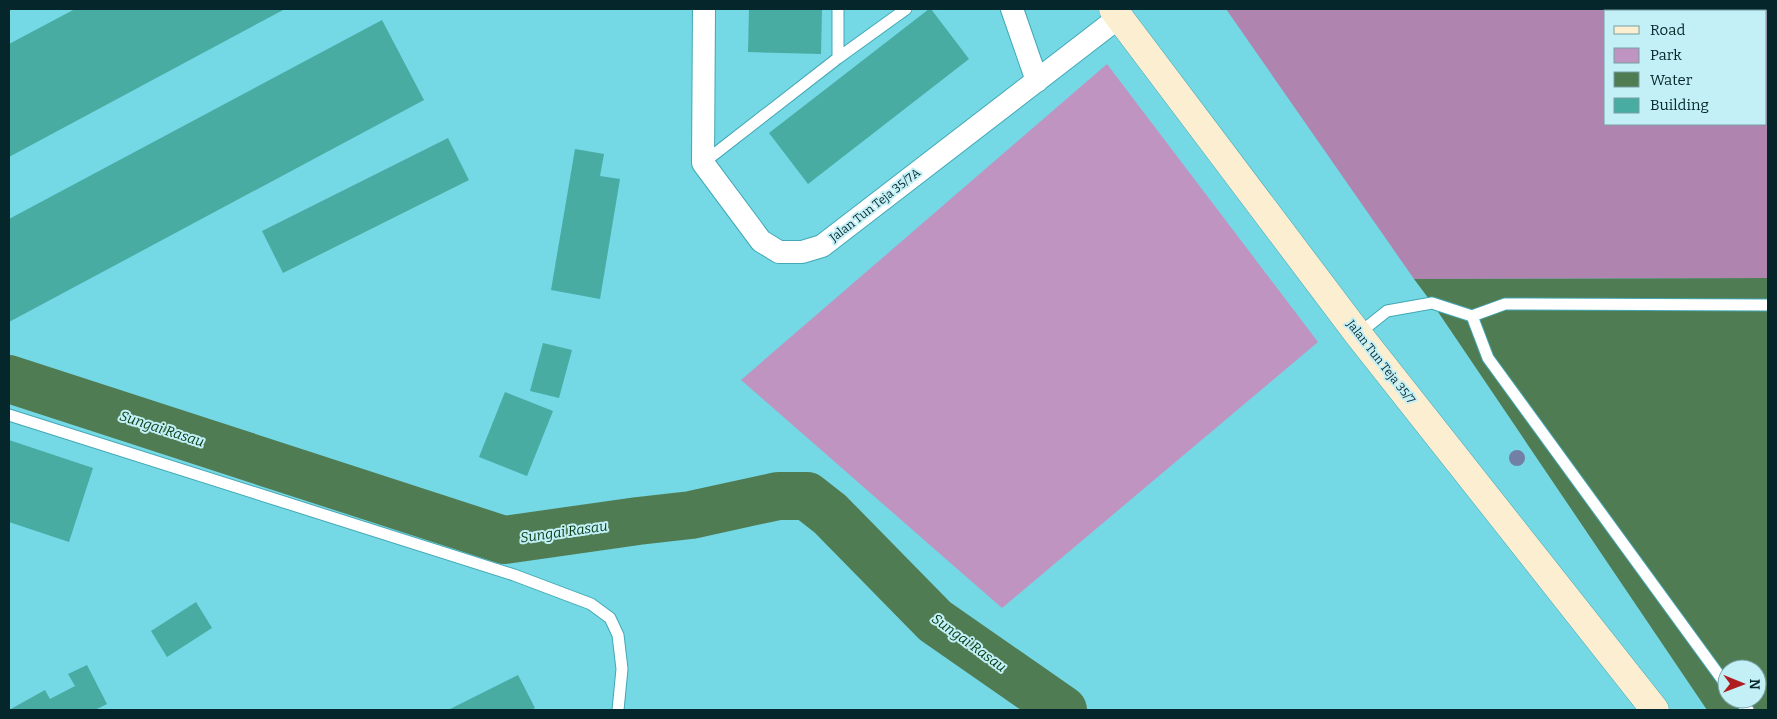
<svg xmlns="http://www.w3.org/2000/svg" width="1777" height="719" font-family="Bitter,serif">
	<style>
		.green { fill: #c094c0 }
		.forest { fill: #af84af; fill-rule: evenodd }
		.water { fill: #507c54; fill-rule: evenodd }
		.lines { fill: none; stroke-linecap: round; stroke-linejoin: round }
		.river { stroke: #507c54; stroke-width: 48 }
		.building { fill: #48aca3 }
		.lane-casing { stroke: #43a8b5; stroke-width: 13 }
		.street-casing { stroke: #43a8b5; stroke-width: 24 }
		.secondary-casing { stroke: #43a8b5; stroke-width: 29 }
		.lane { stroke: #fff; stroke-width: 11 }
		.street { stroke: #fff; stroke-width: 22 }
		.secondary { stroke: #fcefd1; stroke-width: 28 }
		.tree { fill: #7280a5 }
		.labels { text-anchor: middle; dominant-baseline: central; stroke-width: 4; stroke-linejoin: round; paint-order: stroke }
		.street-label { font-size: 12px; fill: #05262a; stroke: #c3f0f6 }
		.water-label { font-size: 14px; font-style: italic; fill: #033a10; stroke: #c3f0f6 }
	</style>
	<rect width="100%" height="100%" fill="#75d8e5"/>
	<path class="green" d="M1107 64 1318 342 1002 608 741 380Z"/>
	<path class="forest" d="M1226 9H1768V278L1414 279ZM1606 11H1766V124H1606Z"/>
	<path class="water" d="M1768 278V710H1707L1432 303 1414 279ZM1727 669H1757V699H1727Z"/>
	<g class="lines">
		<path class="river" d="M9 379 504 540 638 521 691 515 778 496H807L830 514 935 621 1063 710"/>
	</g>
	<path class="building" d="M75 9H285L9 157V44Z
		M749 9H822L821 54 748 52Z
		M929 9H931L969 59 808 184 769 133Z
		M382 20 424 100 9 322V219Z
		M448 138 469 180 283 273 262 231Z
		M575 149 604 154 600 176 620 179 600 299 551 290Z
		M543 343 572 350 559 398 530 391Z
		M505 392 553 411 527 476 479 457Z
		M9 440 93 468 69 542 9 522Z
		M196 602 212 628 167 657 151 631Z
		M87 665 107 704 95 710H9L45 690 50 699 75 686 68 674Z
		M518 675 535 708 530 710H448Z"/>
	<g class="lines">
		<g class="lane-casing">
			<path id="lane" d="M838 58V9
				M703 163 838 58 906 9
				M1472 316 1488 358 1727 686
				M1358 334 1387 311 1432 303 1472 316 1505 304 1768 305
				M9 415 514 575 591 604 610 618 618 635 622 669 618 710
				M1738 699 1748 710"/>
		</g>
		<g class="street-casing">
			<path id="street" d="M704 9 703 163 761 241 779 252H802L822 246 1118 18
				M1012 9 1037 81"/>
		</g>
		<g class="secondary-casing">
			<path id="secondary" d="M1113 9 1358 334 1655 710"/>
		</g>
		<use href="#lane" class="lane"/>
		<use href="#street" class="street"/>
		<use href="#secondary" class="secondary"/>
	</g>
	<circle class="tree" cx="1517" cy="458" r="8"/>
	<g class="labels">
		<g class="street-label">
			<text transform="translate(875 205) rotate(-38)">Jalan Tun Teja 35/7A</text>
			<text transform="translate(1381 362) rotate(52)">Jalan Tun Teja 35/7</text>
		</g>
		<g class="water-label">
			<text transform="translate(162 429) rotate(18)">Sungai Rasau</text>
			<text transform="translate(564 532) rotate(-8)">Sungai Rasau</text>
			<text transform="translate(969 643) rotate(36)">Sungai Rasau</text>
		</g>
	</g>
	<rect width="1777" height="719" fill="none" stroke="#05262a" stroke-width="20"/>
	<rect x="1604" y="10" width="162" height="115" fill="#c3f0f6" stroke="#779fa4"/>
	<rect x="1614" y="26" width="25" height="8" fill="#fcefd1" stroke="#779fa4"/>
	<text x="1650" y="35" font-size="15" fill="#05262a">Road</text>
	<rect x="1614" y="48" width="25" height="15" fill="#c094c0" stroke="#779fa4"/>
	<text x="1650" y="60" font-size="15" fill="#05262a">Park</text>
	<rect x="1614" y="72" width="25" height="15" fill="#507c54" stroke="#779fa4"/>
	<text x="1650" y="85" font-size="15" fill="#05262a">Water</text>
	<rect x="1614" y="98" width="25" height="15" fill="#48aca3" stroke="#779fa4"/>
	<text x="1650" y="110" font-size="15" fill="#05262a">Building</text>
	<g transform="translate(1742 684) rotate(91)"><circle r="24" fill="#c3f0f6" stroke="#779fa4"/>
	<path d="M0-4L9 19L0 12L-9 19Z" fill="#af1d20"/>
	<text y="-8" font-size="14" font-weight="bold" text-anchor="middle" fill="#05262a">N</text>
	</g>
</svg>
